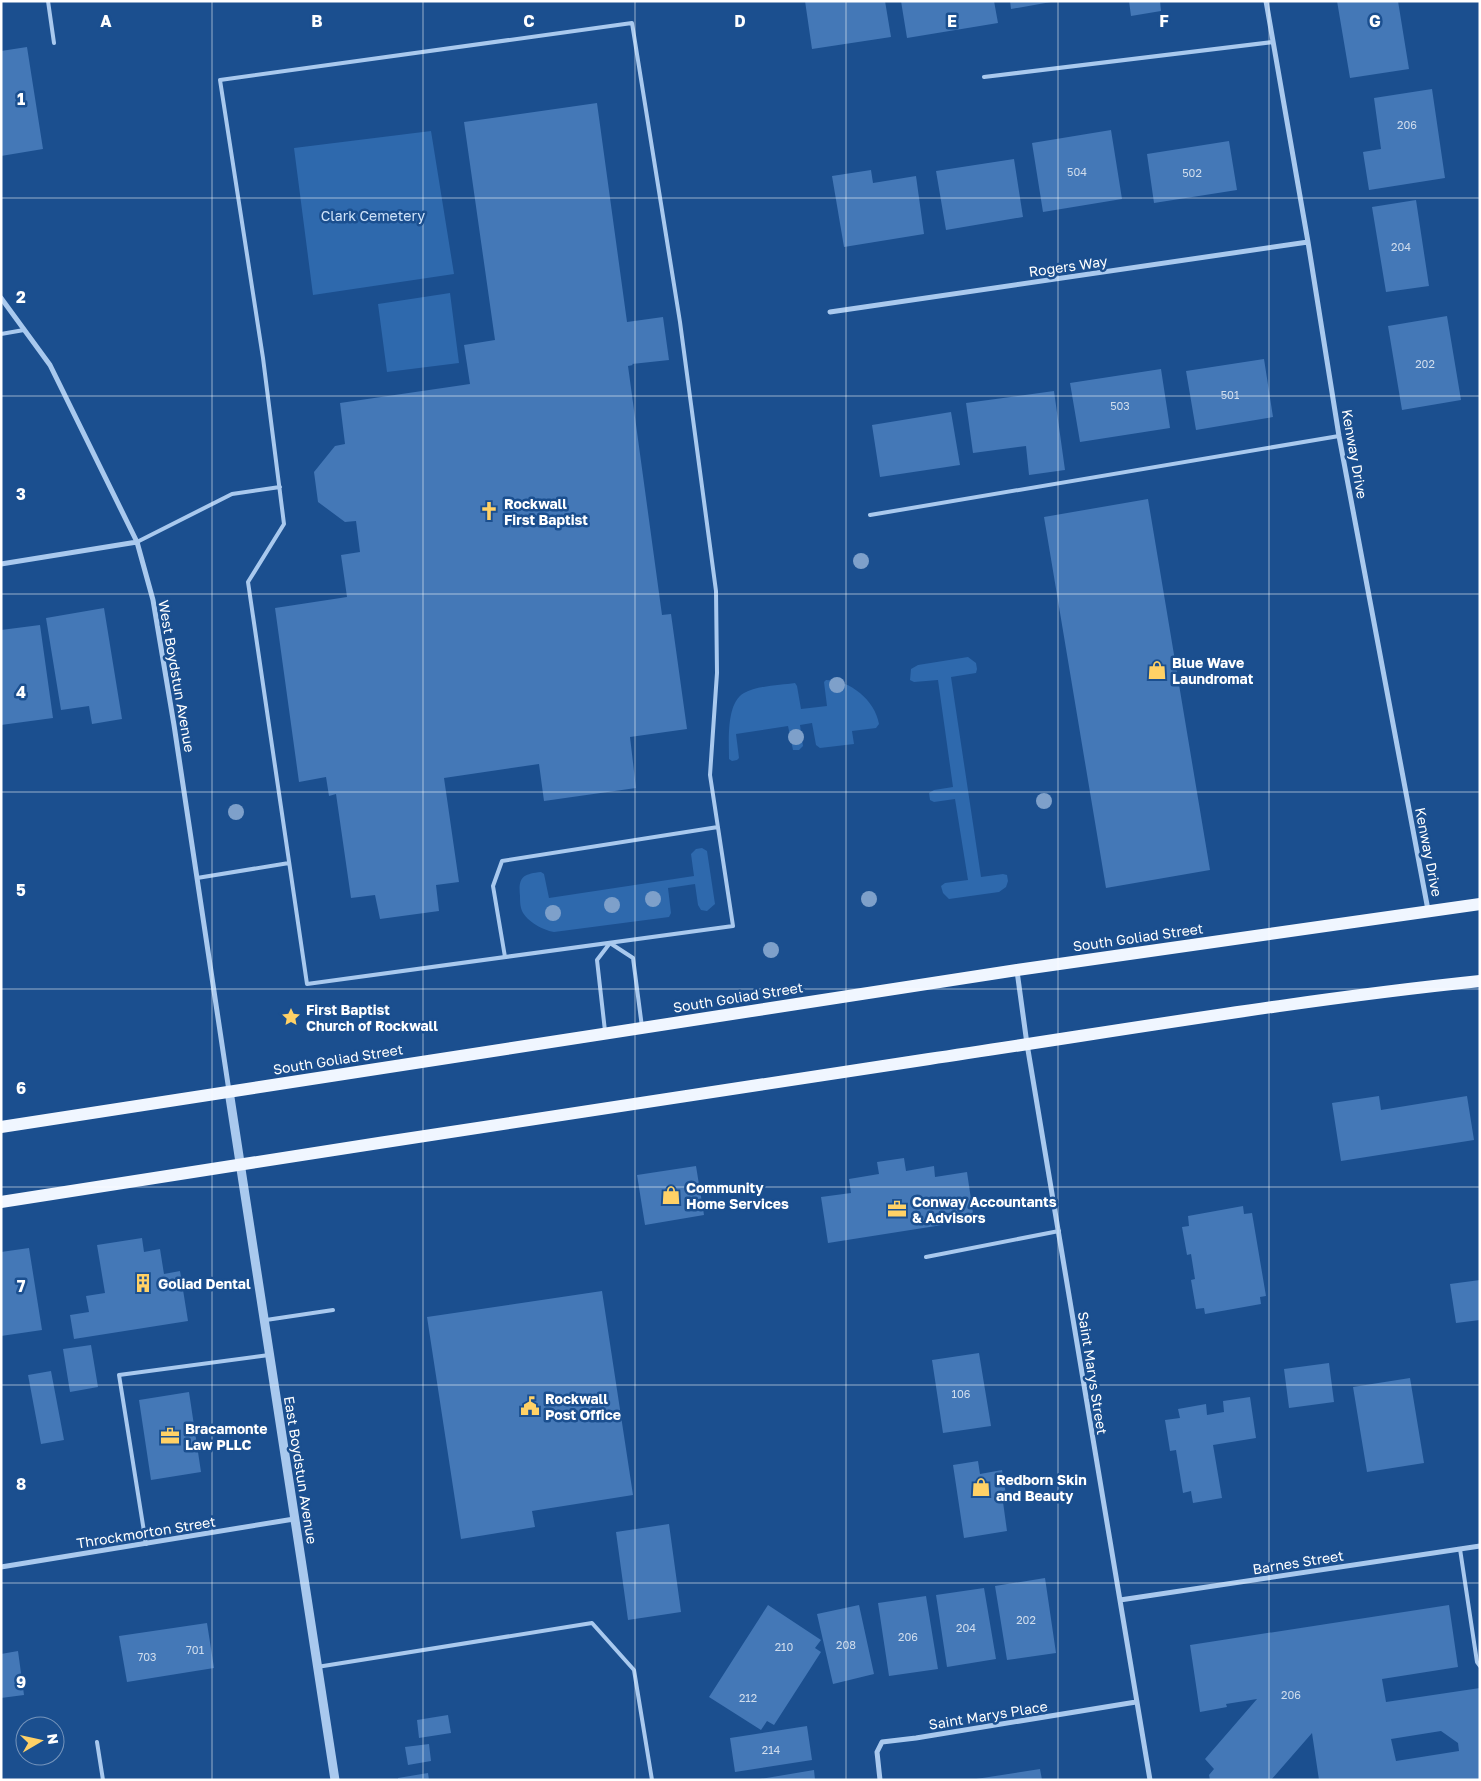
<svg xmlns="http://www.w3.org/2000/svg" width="1481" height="1781" font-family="'Golos Text',sans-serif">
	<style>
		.green { fill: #2e69ad }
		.building { fill: #4478b7; fill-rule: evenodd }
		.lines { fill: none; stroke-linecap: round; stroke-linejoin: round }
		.service { stroke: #a9c9ee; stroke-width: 4 }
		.minor { stroke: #a9c9ee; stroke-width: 5 }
		.tertiary { stroke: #a9c9ee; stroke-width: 9 }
		.primary { stroke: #f0f6ff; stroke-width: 12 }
		.tree { fill: #7ea0ca }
		.grid { fill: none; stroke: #fff; stroke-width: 1; stroke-opacity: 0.55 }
		.labels { text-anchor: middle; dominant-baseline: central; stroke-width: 5; stroke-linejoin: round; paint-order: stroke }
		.number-label { font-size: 11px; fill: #d0dded }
		.park-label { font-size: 14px; fill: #cfe3fa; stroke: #1b4f8f }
		.street-label { font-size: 14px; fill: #fff; stroke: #1b4f8f }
		.poi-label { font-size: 14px; font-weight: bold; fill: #fff; stroke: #1b4f8f; text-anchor: start }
		.grid-label { font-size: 16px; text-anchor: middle; font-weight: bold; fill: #fff; stroke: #1b4f8f; stroke-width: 5; stroke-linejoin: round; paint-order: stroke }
	</style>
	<rect width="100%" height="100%" fill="#1b4f8f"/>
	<path class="green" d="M431 131 454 274 313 295 294 148Z
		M450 293 459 363 387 372 378 304Z
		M968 657 976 663 977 669 976 673 951 677 981 877 1003 874 1007 875 1008 881 1006 887 999 892 949 899 943 893 941 886 945 883 968 880 955 799 934 802 930 800 929 793 934 790 953 787 938 680 914 682 910 680 911 669 918 665Z
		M826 680C850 680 875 700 879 724L876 728 852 731 854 744 820 748 816 745 812 723 800 725 803 746 799 750H793L788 726 736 734 739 758 737 760 732 761 729 759C729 740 726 703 744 693 756 686 781 685 795 683L797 686 801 709 827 706 824 682Z
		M702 848 707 851 715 904 707 911 701 910 698 905 695 884 668 888 671 913 669 917 554 932C542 930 524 920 521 908 520 904 520 900 520 896 518 877 523 874 541 872L544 874 549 898 694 876 691 854 696 849Z"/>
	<path class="building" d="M805 1H885L891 37 812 49Z
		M901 1H994L998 23 907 38Z
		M1010 1H1051V2L1011 9Z
		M1129 1H1160L1161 11 1131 16Z
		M1337 1H1398L1409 69 1350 78Z
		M27 47 43 149 1 156V51Z
		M1432 89 1445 178 1369 190 1363 152 1381 149 1374 98Z
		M597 103 627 322 663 317 669 360 632 364 633 365 628 366 662 615 671 614 687 729 630 737 636 788 544 801 539 764 444 778 459 882 436 885 439 911 380 919 375 895 351 898 336 794 329 796 326 777 299 782 275 608 347 597 341 555 360 552 356 521 345 522 318 502 314 472 335 446 345 444 340 403 470 384 464 345 495 340 464 122Z
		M1111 130 1122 199 1043 212 1032 143Z
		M1229 141 1237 190 1154 203 1147 154Z
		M1014 159 1023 217 946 230 936 171Z
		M871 170 873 183 916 176 924 234 844 247 832 176Z
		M1416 200 1429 286 1386 292 1372 207Z
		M1447 316 1461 400 1402 410 1388 326Z
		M1264 359 1273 417 1196 430 1186 371Z
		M1161 369 1170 428 1080 442 1070 383Z
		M1054 391 1065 470 1029 475 1026 446 973 453 966 403Z
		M951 412 960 465 880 477 872 425Z
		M1148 499 1210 870 1106 888 1044 517Z
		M104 608 122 719 92 724 89 706 61 710 46 618Z
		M40 625 53 718 1 725V630Z
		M1379 1096 1381 1110 1467 1096 1474 1140 1341 1161 1332 1103Z
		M904 1158 906 1171 934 1166 935 1177 967 1172 974 1220 828 1243 821 1197 851 1193 849 1179 879 1174 877 1162Z
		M696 1166 704 1215 645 1225 637 1175Z
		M1243 1206 1244 1214 1252 1213 1266 1296 1260 1297 1261 1304 1205 1314 1204 1308 1196 1309 1191 1280 1195 1279 1191 1254 1187 1255 1182 1227 1189 1226 1188 1216Z
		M142 1238 144 1252 160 1249 164 1274 180 1271 188 1321 74 1339 70 1315 89 1312 86 1296 105 1293 97 1245Z
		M29 1248 42 1330 1 1336V1252Z
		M1480 1280V1320L1456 1323 1450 1284Z
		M602 1291 633 1495 532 1511 535 1527 461 1539 427 1317Z
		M91 1345 98 1387 70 1392 63 1349Z
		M979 1353 991 1426 943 1433 932 1360Z
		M1329 1363 1334 1402 1289 1408 1284 1369Z
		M51 1371 64 1440 41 1444 28 1375Z
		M1410 1378 1424 1463 1367 1472 1353 1387Z
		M189 1392 201 1472 151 1480 139 1400Z
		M1250 1397 1256 1438 1213 1445 1222 1498 1193 1503 1191 1491 1183 1493 1176 1450 1170 1451 1165 1420 1180 1418 1178 1409 1206 1404 1207 1415 1224 1412 1223 1401Z
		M978 1461 980 1474 1002 1470 1007 1501 1003 1502 1007 1531 964 1538 953 1465Z
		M669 1524 681 1612 628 1620 616 1532Z
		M1045 1578 1056 1653 1007 1660 995 1586Z
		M984 1588 996 1659 947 1667 936 1595Z
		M926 1596 938 1669 889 1676 878 1603Z
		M768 1605 821 1640 815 1648 821 1652 774 1725 767 1721 761 1730 709 1697Z
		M859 1605 874 1674 833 1684 817 1614Z
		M1449 1605 1458 1667 1382 1679 1386 1702 1480 1688V1780H1319L1312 1733 1271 1780H1210L1209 1775 1214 1769 1205 1759 1257 1699 1226 1704 1227 1707 1200 1712 1190 1645ZM1441 1731 1458 1743 1459 1751 1396 1761 1391 1739Z
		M207 1623 214 1668 127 1682 119 1636Z
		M18 1651 24 1695 1 1698V1654Z
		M448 1715 451 1733 419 1738 417 1720Z
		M807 1726 812 1760 735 1772 730 1738Z
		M429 1744 431 1761 408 1765 405 1747Z
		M1040 1769 1042 1780H976V1779Z
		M814 1770 815 1780H760V1779Z
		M428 1773 429 1780H398V1778Z"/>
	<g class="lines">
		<path class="service" d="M48 1 54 43
			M632 23 680 322 716 591 717 673 710 775 733 926 307 984 248 582 284 524 263 358 220 80Z
			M984 77 1273 42
			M1 334 24 330
			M870 515 1339 436
			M137 542 232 494 280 487
			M197 878 289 863
			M505 957 493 886 502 861 718 827
			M605 1031 597 960 610 943 633 958 642 1027
			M926 1257 1059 1231
			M266 1320 333 1310
			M146 1544 119 1375 269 1355
			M1460 1549 1477 1662 1480 1666
			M317 1667 592 1623 634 1670 652 1780
			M97 1742 103 1780"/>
		<path class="minor" d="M1266 1 1308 242 1339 436 1428 910
			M1 298 50 365 137 542 153 600 174 725 229 1091
			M830 312 1308 242
			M1 564 137 542
			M1017 971 1027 1044 1150 1780
			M1 1567 294 1519
			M1120 1600 1480 1546
			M880 1780 877 1752 882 1742 916 1738 1136 1702"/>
		<path class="tertiary" d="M229 1091 335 1780"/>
		<path class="primary" d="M1 1127 1017 970 1480 904
			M1 1202C310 1153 620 1106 929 1059 1112 1032 1296 1000 1480 981"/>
	</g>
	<g class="tree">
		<circle cx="861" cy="561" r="8"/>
		<circle cx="837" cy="685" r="8"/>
		<circle cx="796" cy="737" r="8"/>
		<circle cx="1044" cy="801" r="8"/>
		<circle cx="236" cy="812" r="8"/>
		<circle cx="653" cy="899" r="8"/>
		<circle cx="869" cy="899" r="8"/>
		<circle cx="612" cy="905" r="8"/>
		<circle cx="553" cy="913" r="8"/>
		<circle cx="771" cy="950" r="8"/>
	</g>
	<path class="grid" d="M212 1V1780M423 1V1780M635 1V1780M846 1V1780M1058 1V1780M1269 1V1780M1 198H1480M1 396H1480M1 594H1480M1 792H1480M1 989H1480M1 1187H1480M1 1385H1480M1 1583H1480"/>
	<defs>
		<g id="church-bare" transform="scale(1.5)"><path d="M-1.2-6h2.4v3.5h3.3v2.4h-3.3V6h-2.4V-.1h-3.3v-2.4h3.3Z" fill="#ffd166" stroke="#1b4f8f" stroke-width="2.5" paint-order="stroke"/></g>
		<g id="shop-bare" transform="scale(1.5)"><path d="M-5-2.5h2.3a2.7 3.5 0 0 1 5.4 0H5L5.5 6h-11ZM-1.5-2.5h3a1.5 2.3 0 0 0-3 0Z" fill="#ffd166" stroke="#1b4f8f" stroke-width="2.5" paint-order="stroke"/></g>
		<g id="sight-bare" transform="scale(1.5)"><path d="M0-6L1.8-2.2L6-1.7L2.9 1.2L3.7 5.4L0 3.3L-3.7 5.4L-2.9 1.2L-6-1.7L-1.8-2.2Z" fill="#ffd166" stroke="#1b4f8f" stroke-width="2.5" paint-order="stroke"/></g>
		<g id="office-bare" transform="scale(1.5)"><path d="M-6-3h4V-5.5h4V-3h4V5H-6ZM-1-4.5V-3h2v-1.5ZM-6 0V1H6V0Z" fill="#ffd166" stroke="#1b4f8f" stroke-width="2.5" paint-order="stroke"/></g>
		<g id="building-bare" transform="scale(1.5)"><path d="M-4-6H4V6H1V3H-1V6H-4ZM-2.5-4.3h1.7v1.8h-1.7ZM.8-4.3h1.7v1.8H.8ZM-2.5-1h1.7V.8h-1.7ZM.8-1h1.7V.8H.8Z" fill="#ffd166" stroke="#1b4f8f" stroke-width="2.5" paint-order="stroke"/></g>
		<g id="civic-bare" transform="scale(1.5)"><path d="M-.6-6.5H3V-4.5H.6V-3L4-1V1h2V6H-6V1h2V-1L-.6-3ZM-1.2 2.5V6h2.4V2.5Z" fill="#ffd166" stroke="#1b4f8f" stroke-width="2.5" paint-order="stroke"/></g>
	</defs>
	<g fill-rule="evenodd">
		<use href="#church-bare" x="489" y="511"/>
		<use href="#shop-bare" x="1157" y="670"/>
		<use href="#sight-bare" x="291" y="1017"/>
		<use href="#shop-bare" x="671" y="1195"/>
		<use href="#office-bare" x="897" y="1209"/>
		<use href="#building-bare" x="143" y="1283"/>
		<use href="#civic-bare" x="530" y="1406"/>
		<use href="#office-bare" x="170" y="1436"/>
		<use href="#shop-bare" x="981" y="1487"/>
	</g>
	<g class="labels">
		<g class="number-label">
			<text x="1407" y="124">206</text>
			<text x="1077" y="171">504</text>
			<text x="1192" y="172">502</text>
			<text x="1401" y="246">204</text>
			<text x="1425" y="363">202</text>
			<text x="1230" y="394">501</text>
			<text x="1120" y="405">503</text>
			<text x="961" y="1393">106</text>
			<text x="1026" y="1619">202</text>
			<text x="966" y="1627">204</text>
			<text x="908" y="1636">206</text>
			<text x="846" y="1644">208</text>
			<text x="784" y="1646">210</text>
			<text x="195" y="1649">701</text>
			<text x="147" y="1656">703</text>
			<text x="1291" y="1694">206</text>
			<text x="748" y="1697">212</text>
			<text x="771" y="1749">214</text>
		</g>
		<g class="park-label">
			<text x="373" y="215">Clark Cemetery</text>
		</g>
		<g class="street-label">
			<text transform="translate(1068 266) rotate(-8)">Rogers Way</text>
			<text transform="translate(1355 454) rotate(80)">Kenway Drive</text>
			<text transform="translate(177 676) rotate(80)">West Boydstun Avenue</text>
			<text transform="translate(1429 852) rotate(79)">Kenway Drive</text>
			<text transform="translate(1138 937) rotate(-8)">South Goliad Street</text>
			<text transform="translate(738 997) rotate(-9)">South Goliad Street</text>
			<text transform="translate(338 1059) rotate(-9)">South Goliad Street</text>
			<text transform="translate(1093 1373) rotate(81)">Saint Marys Street</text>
			<text transform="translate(301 1470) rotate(81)">East Boydstun Avenue</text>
			<text transform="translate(146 1532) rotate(-9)">Throckmorton Street</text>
			<text transform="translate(1298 1562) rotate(-9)">Barnes Street</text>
			<text transform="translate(988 1715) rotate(-9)">Saint Marys Place</text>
		</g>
		<g class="poi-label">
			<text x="504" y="503">Rockwall<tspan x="504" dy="16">First Baptist</tspan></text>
			<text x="1172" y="662">Blue Wave<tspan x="1172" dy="16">Laundromat</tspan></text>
			<text x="306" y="1009">First Baptist<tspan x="306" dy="16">Church of Rockwall</tspan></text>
			<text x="686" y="1187">Community<tspan x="686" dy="16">Home Services</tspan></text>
			<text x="912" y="1201">Conway Accountants<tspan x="912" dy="16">&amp; Advisors</tspan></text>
			<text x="158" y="1283">Goliad Dental</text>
			<text x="545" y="1398">Rockwall<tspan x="545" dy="16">Post Office</tspan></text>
			<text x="185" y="1428">Bracamonte<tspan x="185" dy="16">Law PLLC</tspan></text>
			<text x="996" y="1479">Redborn Skin<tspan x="996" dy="16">and Beauty</tspan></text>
		</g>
	</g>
	<g class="grid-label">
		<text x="106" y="27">A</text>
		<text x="317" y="27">B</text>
		<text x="529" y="27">C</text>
		<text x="740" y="27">D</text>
		<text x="952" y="27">E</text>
		<text x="1164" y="27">F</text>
		<text x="1375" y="27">G</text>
		<text x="21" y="105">1</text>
		<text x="21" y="303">2</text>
		<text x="21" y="500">3</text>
		<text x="21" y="698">4</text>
		<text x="21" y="896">5</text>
		<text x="21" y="1094">6</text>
		<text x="21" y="1292">7</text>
		<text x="21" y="1490">8</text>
		<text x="21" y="1688">9</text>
	</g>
	<rect width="1481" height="1781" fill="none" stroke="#ffffff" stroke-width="5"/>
	<g transform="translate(40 1741) rotate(81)"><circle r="24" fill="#1b4f8f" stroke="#7695bc"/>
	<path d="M0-4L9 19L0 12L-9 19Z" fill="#ffd166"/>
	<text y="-8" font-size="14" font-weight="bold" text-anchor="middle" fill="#ffffff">N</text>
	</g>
</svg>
